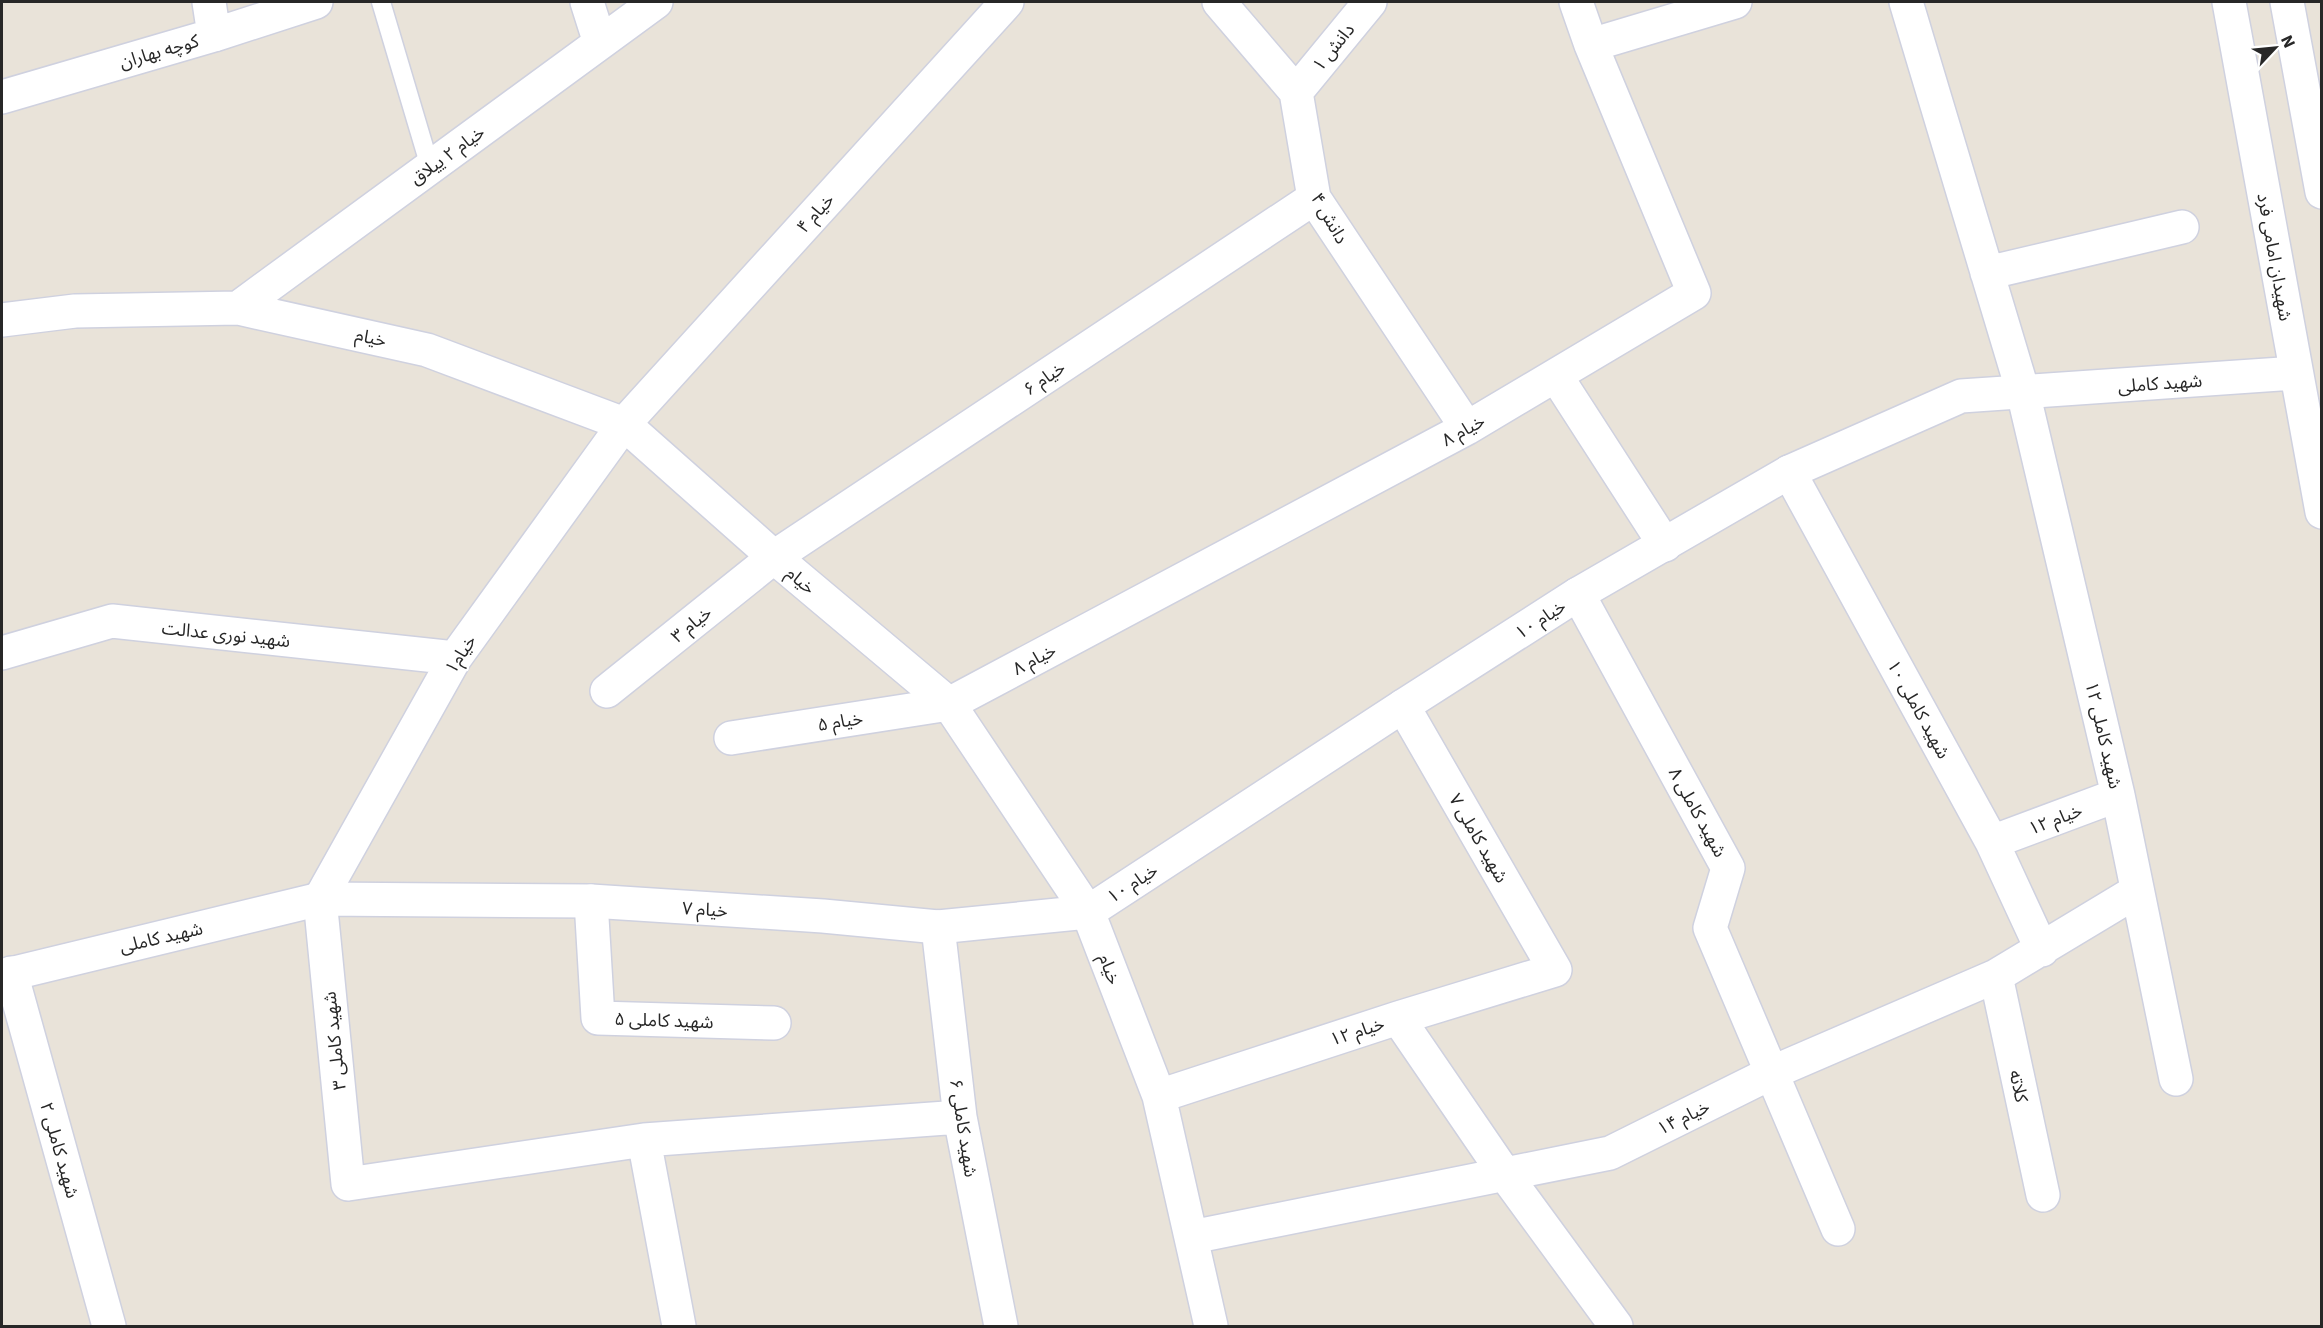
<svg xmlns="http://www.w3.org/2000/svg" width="2323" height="1328" font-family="'IBM Plex Sans','Noto Sans Arabic',sans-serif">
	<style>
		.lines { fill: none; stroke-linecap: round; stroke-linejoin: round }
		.lane-casing { stroke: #cfd1df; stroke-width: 21 }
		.street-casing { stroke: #cfd1df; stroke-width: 36 }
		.secondary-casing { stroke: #cfd1df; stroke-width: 36 }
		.lane { stroke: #fff; stroke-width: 18 }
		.street { stroke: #fff; stroke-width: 33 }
		.secondary { stroke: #fff; stroke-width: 33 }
		.labels { text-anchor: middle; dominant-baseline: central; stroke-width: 4.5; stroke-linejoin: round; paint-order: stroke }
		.street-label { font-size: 18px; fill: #272727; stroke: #fff }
	</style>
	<rect width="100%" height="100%" fill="#e9e3d9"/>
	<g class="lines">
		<g class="lane-casing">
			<path id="lane" d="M381 2 430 167"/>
		</g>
		<g class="street-casing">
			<path id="street" d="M209 2 214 35
				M587 2 600 43
				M1219 2 1296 92 1314 198 1467 428
				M1906 2 2023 392 2118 795 2176 1079
				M1591 45 1735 2
				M1296 92 1370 2
				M2 97 214 35 316 2
				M1987 273 2182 227
				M238 308 656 2
				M2 320 75 311 238 308 427 350 624 424 774 557 949 704 1088 912 1159 1096 1211 1326
				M1556 376 1665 545
				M1789 472 1992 842 2042 950
				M1578 594 1728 868 1710 928 1838 1229
				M2 653 112 621 455 658
				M607 691 774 557 1314 198
				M731 738 949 704 1467 428 1694 293 1591 45 1576 2
				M1992 842 2118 795
				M591 901 598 1018 774 1023
				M938 927 960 1117 1001 1326
				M11 973 109 1326
				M1996 976 2043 1195
				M1398 1018 1504 1173 1616 1326
				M1159 1096 1398 1018 1555 970 1403 706
				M960 1117 644 1140 348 1184 320 899 455 658 624 424 1007 2
				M644 1140 679 1326
				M1192 1237 1610 1153 1771 1073 1996 976 2137 891"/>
		</g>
		<g class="secondary-casing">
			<path id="secondary" d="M2229 2 2322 512
				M2287 2 2322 192
				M2 976 320 899 591 901 823 916 938 927 1088 912 1403 706 1578 594 1789 472 1961 396 2296 373"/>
		</g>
		<use href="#lane" class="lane"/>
		<use href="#street" class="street"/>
		<use href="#secondary" class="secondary"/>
	</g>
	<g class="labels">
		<g class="street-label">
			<text transform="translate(1333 47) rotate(-51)">دانش ۱</text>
			<text transform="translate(159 51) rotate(-16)">کوچه بهاران</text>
			<text transform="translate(447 155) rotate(-36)">خیام ۲ ییلاق</text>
			<text transform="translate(815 213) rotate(-48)">خیام ۴</text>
			<text transform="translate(1330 218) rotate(60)">دانش ۴</text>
			<text transform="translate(2275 257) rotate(80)">شهیدان امامی فرد</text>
			<text transform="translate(371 337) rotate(12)">خیام</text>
			<text transform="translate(1044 378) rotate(-34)">خیام ۶</text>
			<text transform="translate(2160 383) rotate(-4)">شهید کاملی</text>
			<text transform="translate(1463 430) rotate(-29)">خیام ۸</text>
			<text transform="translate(801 580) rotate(40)">خیام</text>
			<text transform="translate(1540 619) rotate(-33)">خیام ۱۰</text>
			<text transform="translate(691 624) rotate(-39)">خیام ۳</text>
			<text transform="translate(226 634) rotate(6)">شهید نوری عدالت</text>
			<text transform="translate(460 654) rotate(-57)">خیام۱</text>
			<text transform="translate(1034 659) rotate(-28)">خیام ۸</text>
			<text transform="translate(1919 709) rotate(61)">شهید کاملی ۱۰</text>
			<text transform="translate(840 721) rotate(-9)">خیام ۵</text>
			<text transform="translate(2104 735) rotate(77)">شهید کاملی ۱۲</text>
			<text transform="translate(1698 812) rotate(61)">شهید کاملی ۸</text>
			<text transform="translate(2055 819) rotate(-21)">خیام ۱۲</text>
			<text transform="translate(1479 838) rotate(60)">شهید کاملی ۷</text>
			<text transform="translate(1132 883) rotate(-33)">خیام ۱۰</text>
			<text transform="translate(705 909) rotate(4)">خیام ۷</text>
			<text transform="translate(161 937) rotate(-13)">شهید کاملی</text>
			<text transform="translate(1110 969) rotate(69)">خیام</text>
			<text transform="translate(664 1020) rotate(2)">شهید کاملی ۵</text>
			<text transform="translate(1357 1031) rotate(-18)">خیام ۱۲</text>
			<text transform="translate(334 1041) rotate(-96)">شهید کاملی ۳</text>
			<text transform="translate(2019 1086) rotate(78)">کلاته</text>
			<text transform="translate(1683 1117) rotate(-26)">خیام ۱۴</text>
			<text transform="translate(964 1128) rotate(81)">شهید کاملی ۶</text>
			<text transform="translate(60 1150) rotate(74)">شهید کاملی ۲</text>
		</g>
	</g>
	<rect width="2323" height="1328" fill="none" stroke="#272727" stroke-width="6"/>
	<g transform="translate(2275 48) rotate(64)" stroke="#ffffff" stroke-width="4.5" paint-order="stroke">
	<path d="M0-4.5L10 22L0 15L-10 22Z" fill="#272727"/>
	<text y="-9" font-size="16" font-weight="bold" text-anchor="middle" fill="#272727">N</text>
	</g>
</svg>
